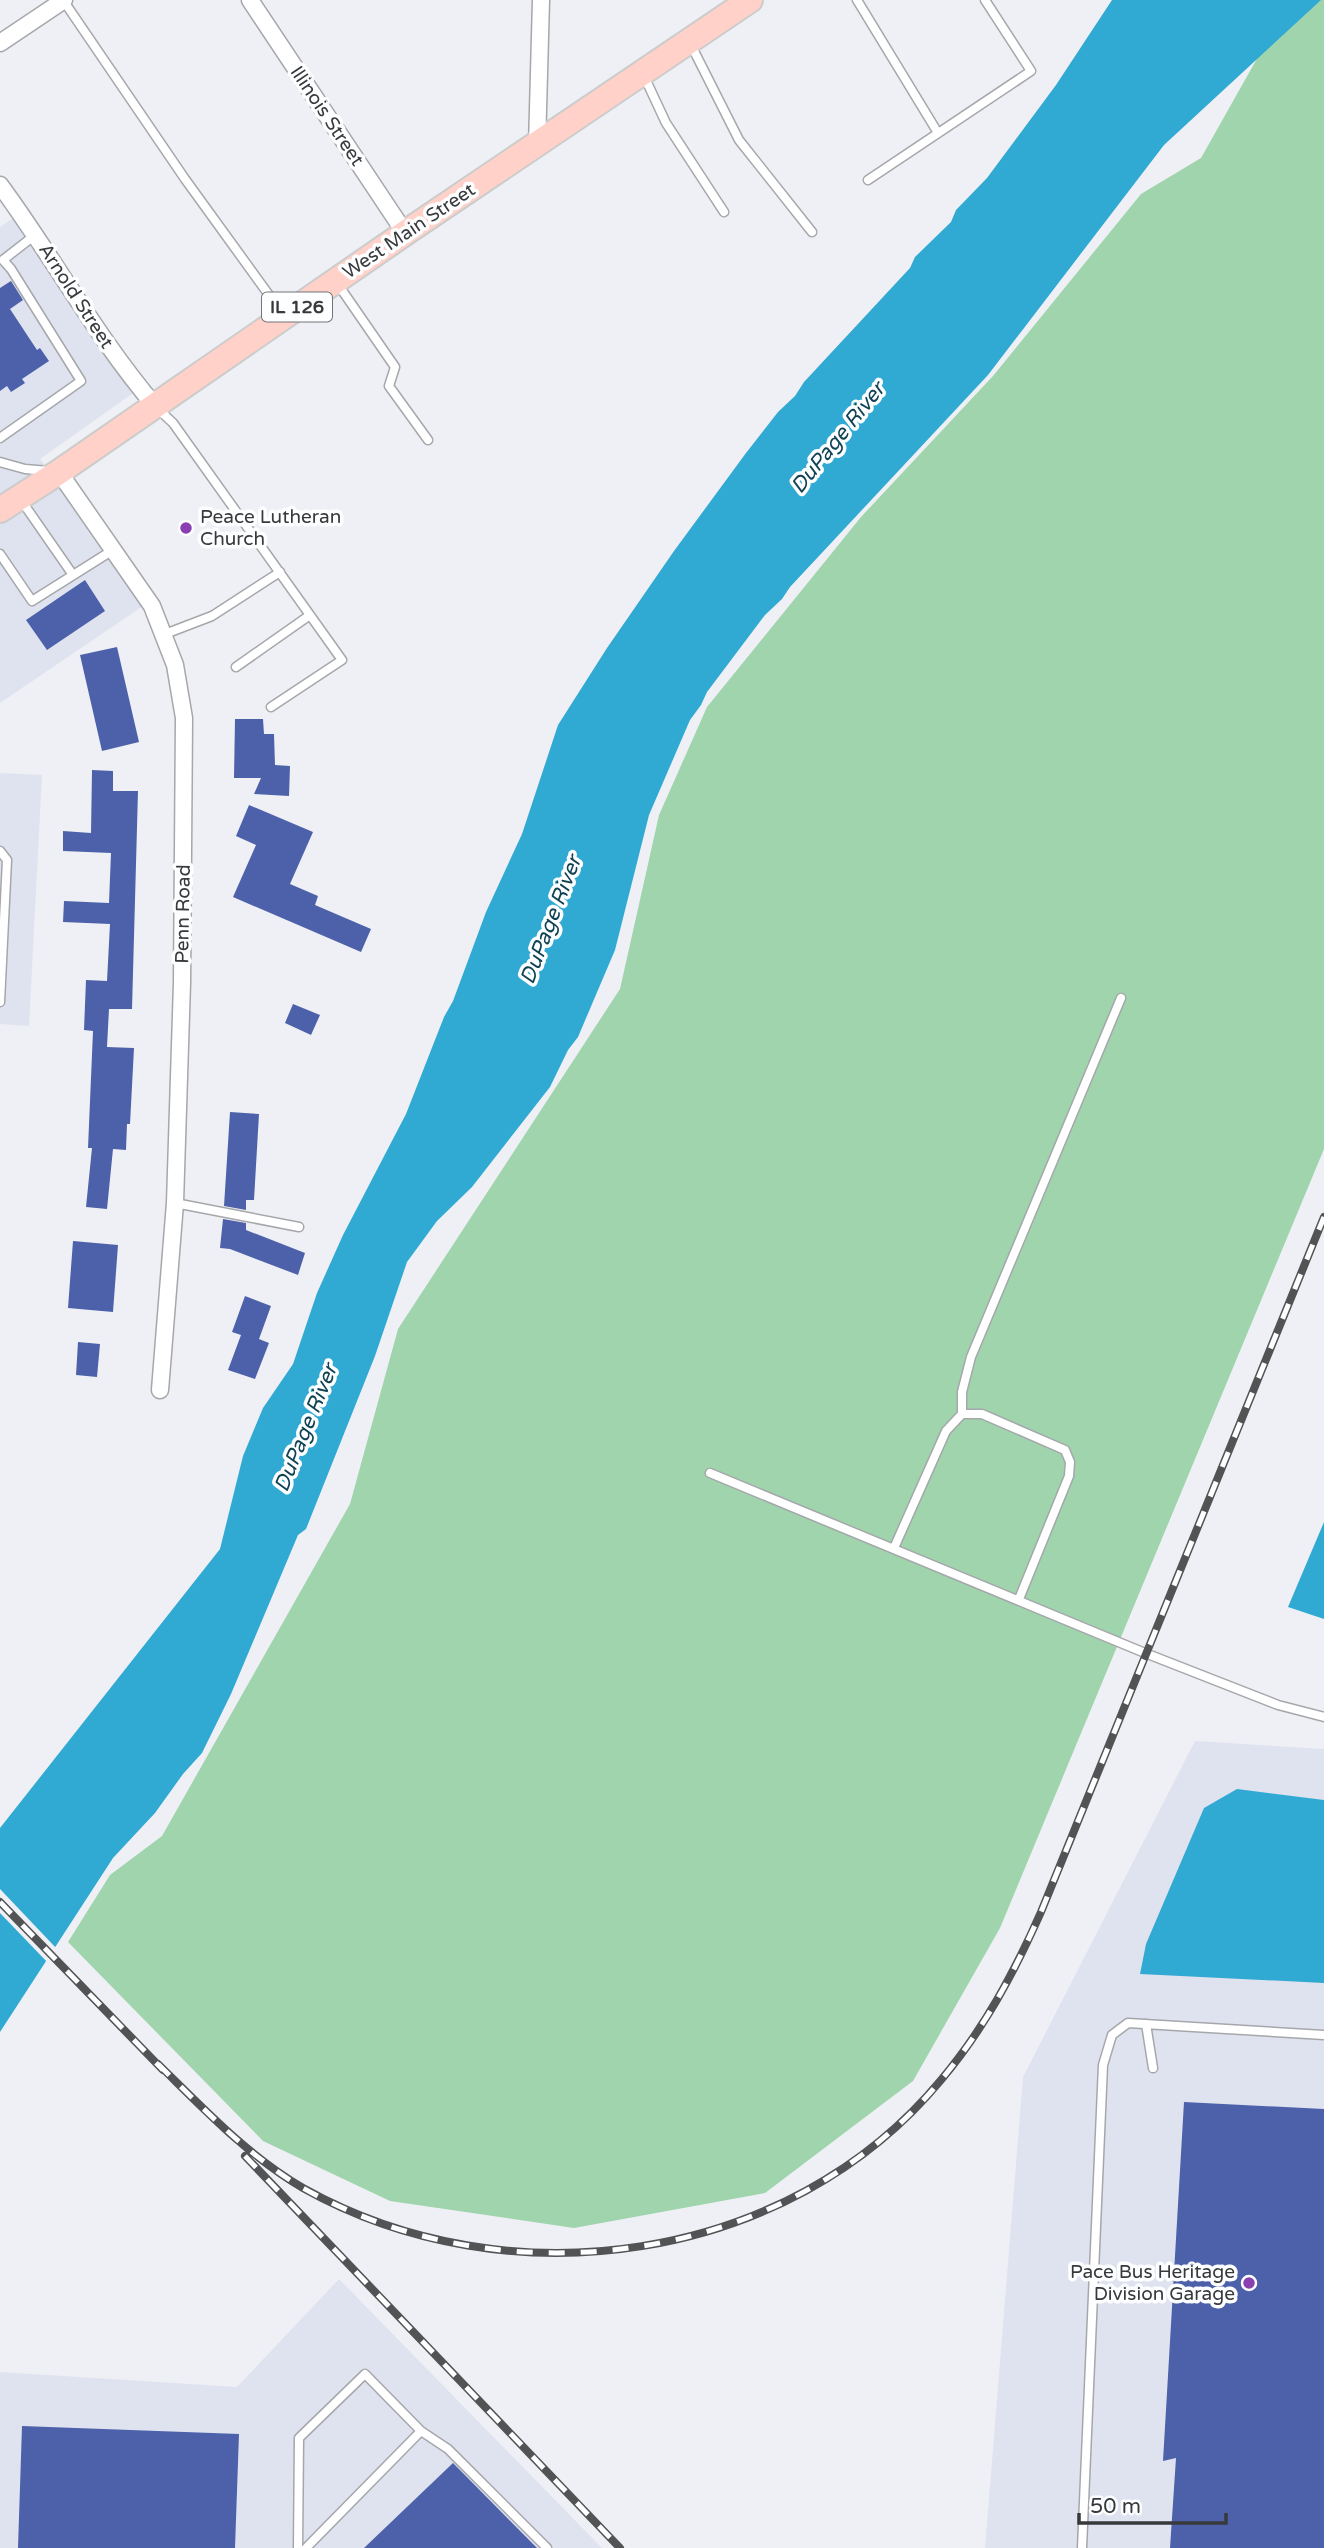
<svg xmlns="http://www.w3.org/2000/svg" width="1324" height="2548" font-family="'Varela Round',sans-serif">
	<style>
		.built { fill: #dfe3ef }
		.green { fill: #9fd4ad }
		.water { fill: #30a9d3 }
		.pier { fill: #eff0f5 }
		.building { fill: #4d61ab }
		.lines { fill: none; stroke-linecap: round; stroke-linejoin: round }
		.service-casing { stroke: #a5a7ab; stroke-width: 11 }
		.minor-casing { stroke: #a5a7ab; stroke-width: 19 }
		.primary-casing { stroke: #cbcccc; stroke-width: 28 }
		.service { stroke: #fff; stroke-width: 8 }
		.minor { stroke: #fff; stroke-width: 16 }
		.primary { stroke: #ffd1c8; stroke-width: 24 }
		.rail-casing { stroke: #525355; stroke-width: 8 }
		.rail { stroke: #fdfeff; stroke-width: 5; stroke-dasharray: 16; stroke-linecap: butt }
		.poi-dot { fill: #8a40b1; stroke: #fdfeff; stroke-width: 2.5 }
		.labels { text-anchor: middle; dominant-baseline: central; stroke-width: 7; stroke-linejoin: round; paint-order: stroke }
		.shield { fill: #fdfeff; stroke: #737476; stroke-width: 2 }
		.shield-label { font-size: 18px; font-weight: bold; fill: #38393b }
		.street-label { font-size: 19px; fill: #38393b; stroke: #fdfeff }
		.poi-label { font-size: 19px; fill: #38393b; stroke: #fdfeff; text-anchor: start }
		.water-label { font-size: 21px; font-style: italic; fill: #104254; stroke: #fdfeff }
	</style>
	<rect width="100%" height="100%" fill="#eff0f5"/>
	<path class="built" d="M13 218 139 389 40 459 146 604 0 703V227Z
		M0 773 42 775 29 1026 0 1024Z
		M1195 1741 1324 1749V2548H985L1023 2077Z
		M339 2279 602 2548H0V2372L237 2387Z"/>
	<path class="green" d="M1290 0H1324V1149L1000 1928 913 2081 765 2193 574 2228 390 2201 263 2141 68 1942 110 1875 162 1836 350 1504 398 1329 620 989 659 815 707 707 861 517 993 376 1141 194 1201 158Z"/>
	<path class="water" d="M1112 0H1321L1164 145 988 375 790 587 782 599 765 615 707 692 701 705 690 720 649 815 615 950 578 1037 568 1050 550 1087 472 1187 437 1221 407 1262 375 1356 306 1529 298 1535 231 1694 202 1753 183 1774 155 1813 113 1858 0 2032V1828L220 1549 243 1456 263 1408 293 1364 317 1293 343 1235 406 1114 444 1017 453 1001 486 912 522 834 558 725 607 648 674 551 746 453 778 412 795 396 804 382 910 268 915 257 951 222 956 210 987 178 1056 85Z
		M1324 1522V1619L1288 1607Z
		M1237 1789 1324 1800V1983L1140 1974 1146 1944 1204 1808Z"/>
	<path class="pier" d="M0 1889 58 1950 49 1964 0 1913Z"/>
	<path class="building" d="M11 281 23 300 10 309 37 350 40 348 49 361 22 379 25 383 11 392 7 386 0 391V288Z
		M85 580 105 611 47 650 26 620Z
		M117 647 139 742 102 751 80 655Z
		M235 719H263L264 734H274L275 765 290 766 289 796 254 794 261 778H234Z
		M92 770 113 771V791H138L132 1009H109L107 1047 134 1048 130 1124H127L126 1150 113 1149 107 1209 86 1207 92 1148H88L93 1031 84 1030 86 980 107 981 110 924 63 922 64 901 109 903 111 853 63 851V831L91 833Z
		M249 805 313 832 290 884 318 896 315 905 371 929 361 952 233 897 256 845 236 836Z
		M293 1004 320 1015 311 1035 285 1023Z
		M230 1112 259 1114 254 1200H246V1210L224 1206Z
		M223 1219 246 1223V1230L305 1253 298 1275 230 1249 220 1248Z
		M73 1241 118 1245 113 1312 68 1308Z
		M245 1296 271 1306 259 1339 269 1343 255 1379 228 1370 241 1335 232 1332Z
		M78 1342 100 1344 97 1377 76 1375Z
		M1184 2102 1324 2109V2548H1170L1176 2458 1163 2461Z
		M22 2426 239 2434 235 2548H18Z
		M453 2463 537 2548H364Z"/>
	<g class="lines">
		<g class="service-casing">
			<path id="service" d="M63 0 185 179 282 313
				M857 0 938 133
				M690 43 739 140 812 232
				M644 76 666 123 724 212
				M868 180 1031 71 985 0
				M337 283 395 367 389 386 428 440
				M157 408 173 423 342 660 271 707
				M0 438 81 381 11 269 3 260 35 235
				M0 462 25 469 49 471
				M21 500 73 575
				M0 554 32 601 113 550
				M165 634 212 616 280 572
				M236 667 310 615
				M0 851 7 860 0 1002
				M175 1203 299 1227
				M962 1414V1392L971 1357 1121 998
				M710 1473 1145 1653 1278 1705 1324 1717
				M894 1548 946 1431 962 1414H982L1065 1450 1070 1462 1069 1476 1019 1599
				M1146 2024 1153 2068
				M421 2431 448 2449 547 2548
				M298 2548 299 2438 365 2374 421 2431 306 2548
				M1082 2548 1103 2065 1112 2035 1128 2023 1324 2035"/>
		</g>
		<g class="minor-casing">
			<path id="minor" d="M250 0 405 233
				M0 43 64 0
				M537 146 541 0
				M0 185C53 257 97 338 155 406
				M59 472 152 606 175 665 184 718 182 983 175 1203 160 1390"/>
		</g>
		<g class="primary-casing">
			<path id="primary" d="M0 510 59 472 405 233 750 0"/>
		</g>
		<use href="#service" class="service"/>
		<use href="#minor" class="minor"/>
		<use href="#primary" class="primary"/>
		<g class="rail-casing">
			<path id="rail" d="M0 1902 163 2070
				M158 2064C203 2108 248 2156 303 2188 508 2303 789 2264 941 2080 984 2029 1014 1973 1041 1912L1324 1217
				M245 2156 620 2548"/>
		</g>
		<use href="#rail" class="rail"/>
	</g>
	<g class="poi-dot">
		<circle cx="186" cy="528" r="7"/>
		<circle cx="1249" cy="2283" r="7"/>
	</g>
	<g class="labels">
		<rect class="shield" x="262" y="292.5" width="70" height="29" rx="5"/>
		<g class="shield-label">
			<text x="297" y="307">IL 126</text>
		</g>
		<g class="street-label">
			<text transform="translate(327 116) rotate(56)">Illinois Street</text>
			<text transform="translate(409 231) rotate(-34)">West Main Street</text>
			<text transform="translate(76 296) rotate(57)">Arnold Street</text>
			<text transform="translate(183 914) rotate(-89)">Penn Road</text>
		</g>
		<g class="poi-label">
			<text x="200" y="517">Peace Lutheran<tspan x="200" dy="22">Church</tspan></text>
			<text x="1235" y="2272" text-anchor="end">Pace Bus Heritage<tspan x="1235" dy="22">Division Garage</tspan></text>
		</g>
		<g class="water-label">
			<text transform="translate(838 438) rotate(-51)">DuPage River</text>
			<text transform="translate(551 920) rotate(-69)">DuPage River</text>
			<text transform="translate(306 1428) rotate(-68)">DuPage River</text>
		</g>
	</g>
	<path d="M1079 2513v10h147v-10" fill="none" stroke="#38393b" stroke-width="3.5"/>
	<text x="1090" y="2513" font-size="21" fill="#38393b" stroke="#fdfeff" stroke-width="5" paint-order="stroke">50 m</text>
</svg>
